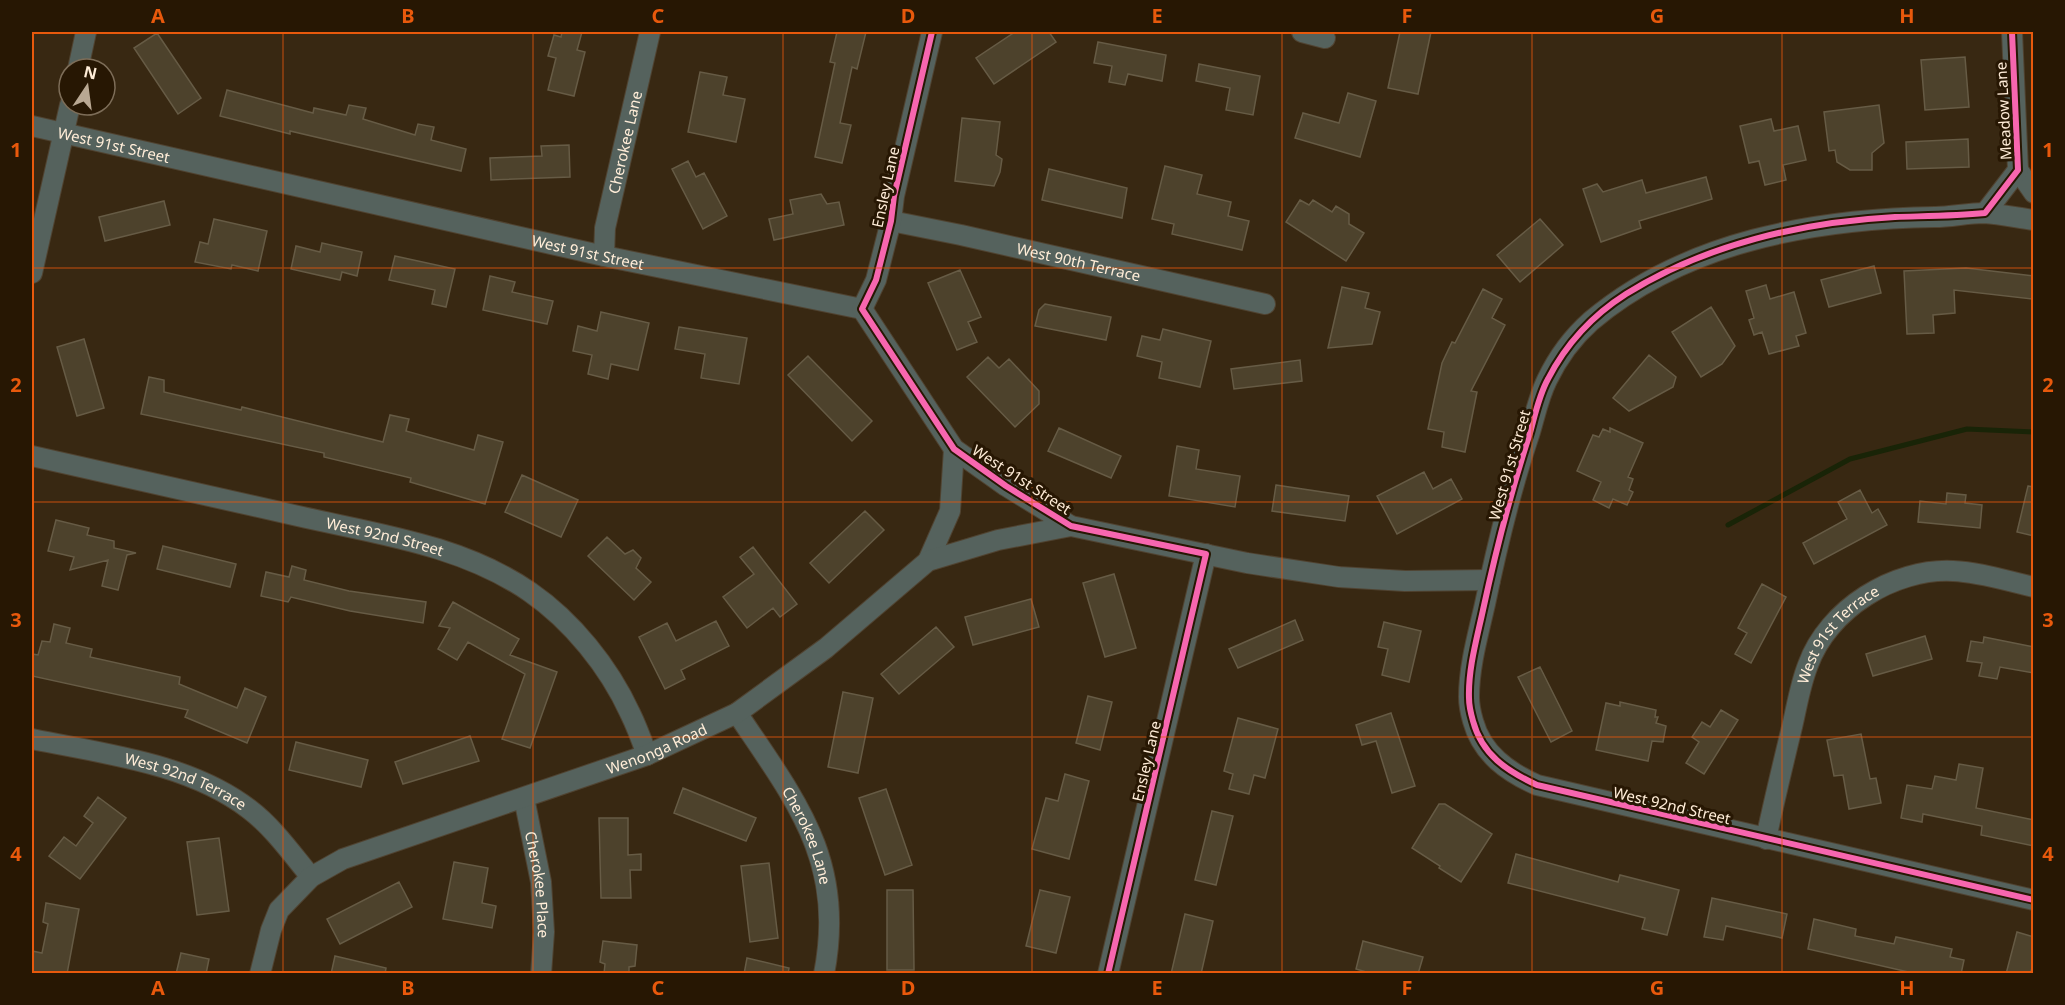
<svg xmlns="http://www.w3.org/2000/svg" width="2065" height="1005" font-family="'Noto Sans',sans-serif">
	<style>
		.lines { fill: none; stroke-linecap: round; stroke-linejoin: round }
		.stream { stroke: #192407; stroke-width: 5 }
		.building { fill: #4d422c; stroke: #665b45; stroke-width: 1.5 }
		.street-casing { stroke: #504331; stroke-width: 22 }
		.street { stroke: #55625d; stroke-width: 20 }
		.cycleway-casing { stroke: #271703; stroke-width: 10 }
		.cycleway { stroke: #f766af; stroke-width: 6 }
		.grid { fill: none; stroke: #e8590c; stroke-width: 1.5; stroke-opacity: 0.55 }
		.labels { text-anchor: middle; dominant-baseline: central; stroke-width: 6; stroke-linejoin: round; paint-order: stroke }
		.street-label { font-size: 15px; fill: #ffedd8; stroke: #271703 }
		.neatline { fill: none; stroke: #e8590c; stroke-width: 2 }
		.grid-label { font-size: 20px; text-anchor: middle; font-weight: bold; fill: #e8590c }
	</style>
	<rect width="100%" height="100%" fill="#382812"/>
	<g class="lines">
		<path class="stream" d="M1728 525 1850 459 1967 429 2034 432"/>
	</g>
	<path class="building" d="M562 32H582L577 50 585 52 574 96 548 90 556 58 548 56 554 35 561 37Z
		M837 32H866L857 69 852 67 840 123 851 125 842 163 815 157 835 63 830 62Z
		M1015 32H1049L1056 42 994 84 976 58Z
		M1400 32H1431L1418 94 1388 88Z
		M157 33 201 98 178 114 134 48Z
		M1098 42 1166 55 1162 81 1128 74 1125 85 1109 82 1112 66 1094 63Z
		M1965 57 1969 107 1925 110 1921 60Z
		M1199 64 1260 76 1253 115 1226 110 1230 88 1196 81Z
		M700 72 727 77 723 95 745 99 736 142 688 132Z
		M227 90 313 113 314 108 346 115 349 105 366 108 363 119 415 135 418 124 434 127 431 140 466 149 461 171 290 131V134L220 116Z
		M1348 93 1376 101 1360 157 1295 138 1303 113 1339 123Z
		M1879 105 1884 143 1872 153V170H1850L1837 162 1835 150 1829 151 1824 112Z
		M962 118 1000 122 996 155 1002 159 1000 172 994 186 955 181Z
		M1771 119 1774 131 1798 126 1806 160 1783 165 1786 180 1765 185 1759 161 1749 163 1740 126Z
		M1968 139 1969 167 1907 169 1906 142Z
		M569 145 570 177 491 180 490 158 542 156 541 146Z
		M688 161 696 177 704 173 727 216 703 229 672 169Z
		M1165 166 1202 175 1197 194 1231 202 1228 216 1249 221 1242 250 1172 234 1174 224 1152 219Z
		M1049 169 1127 188 1122 218 1042 200Z
		M1706 177 1712 199 1639 221 1641 228 1601 242 1583 189 1597 184 1603 192 1642 180 1646 193Z
		M821 194 827 204 839 202 844 225 774 240 769 219 793 214 790 200Z
		M1300 200 1309 205 1313 200 1332 212 1336 206 1349 214V224L1364 233 1346 261 1286 222Z
		M164 201 170 225 105 241 99 217Z
		M214 219 267 231 258 271 232 265 231 269 195 262 200 242 208 244Z
		M1540 219 1563 245 1520 282 1497 255Z
		M322 243 362 252 357 276 342 272 340 280 291 269 296 246 320 252Z
		M395 256 455 269 446 307 432 304 435 290 389 280Z
		M1874 266 1881 293 1829 307 1821 280Z
		M1966 268 2034 276 2032 299 1954 290 1955 313 1933 315 1934 333 1907 334 1904 271Z
		M960 270 981 317 968 322 977 342 957 350 928 283Z
		M490 276 515 282 512 292 553 301 547 324 483 310Z
		M1766 285 1770 299 1794 292 1806 333 1796 336 1799 346 1769 354 1762 332 1754 335 1749 320 1754 318 1746 291Z
		M1342 287 1369 293 1365 308 1380 312 1372 344 1328 348Z
		M1483 289 1502 299 1492 318 1505 325 1471 391 1477 392 1465 452 1442 447 1444 432 1428 429 1442 363 1452 342 1455 343Z
		M1045 304 1111 317 1106 340 1035 326 1039 310Z
		M1711 307 1735 346 1722 364 1701 377 1672 332Z
		M601 312 649 323 638 370 611 364 608 379 588 374 592 355 573 351 578 326 597 331Z
		M679 327 747 338 739 384 701 378 705 354 675 349Z
		M1163 329 1211 341 1200 387 1159 378 1162 362 1137 356 1142 336 1160 340Z
		M84 339 104 408 77 416 57 347Z
		M1649 355 1676 377 1673 387 1629 411 1613 398Z
		M808 356 872 421 852 441 788 375Z
		M988 357 999 368 1009 359 1039 391V404L1015 427 967 377Z
		M1300 360 1302 381 1234 389 1231 369Z
		M149 377 164 380V392L241 410 242 407 383 442 390 415 409 419 406 431 474 450 478 435 503 442 485 504 410 482 411 478 324 457V453L141 414Z
		M1059 428 1121 456 1111 478 1048 451Z
		M1610 428 1643 443 1628 477 1633 479 1629 490 1633 492 1627 505 1613 499 1609 508 1593 500 1601 482 1577 471 1593 435 1599 437 1603 429 1610 432Z
		M1177 446 1199 450 1196 469 1240 476 1235 507 1169 496Z
		M1424 472 1433 489 1451 479 1462 499 1397 534 1377 496Z
		M522 475 578 500 561 537 505 512Z
		M1276 485 1349 496 1345 521 1272 511Z
		M2028 486 2034 487V536L2017 532Z
		M1860 490 1872 513 1878 509 1887 525 1814 564 1803 543 1847 519 1838 502Z
		M1947 493 1966 495 1965 503 1982 505 1980 528 1918 522 1920 501 1946 504Z
		M865 511 884 530 829 583 810 563Z
		M56 520 89 528 87 535 114 541V548L136 553 127 555 118 590 102 586 108 560 70 570 74 557 48 551Z
		M607 537 625 554 633 550 641 558 636 568 651 582 634 600 588 556Z
		M163 546 236 564 230 587 157 569Z
		M753 547 797 604 780 617 773 608 747 628 723 597 754 574 740 557Z
		M292 566 306 570 304 580 349 591 426 602 423 623 350 611 291 597 288 602 261 596 266 572 289 577Z
		M1114 574 1136 648 1105 657 1083 583Z
		M1762 584 1786 597 1751 663 1735 654 1747 633 1738 628Z
		M1031 599 1039 627 973 645 965 617Z
		M453 602 519 639 510 655 557 672 530 748 502 739 525 674 468 642 457 660 438 649 450 628 439 626Z
		M1295 620 1303 640 1238 668 1229 649Z
		M716 621 729 646 681 670 685 679 665 689 639 637 667 623 676 641Z
		M1384 622 1421 631 1409 682 1382 675 1388 649 1378 647Z
		M54 624 70 628 66 643 92 649 90 657 180 677 179 684 237 708 245 688 266 697 247 743 185 717 188 710 32 676V654L38 655 42 641 50 642Z
		M936 627 954 647 899 694 881 674Z
		M1925 636 1932 659 1873 676 1866 654Z
		M1984 637 2034 647V673L2000 667 1997 679 1979 676 1982 663 1967 661 1971 641 1983 643Z
		M1540 667 1572 731 1551 742 1518 677Z
		M843 692 873 698 858 773 828 767Z
		M1088 696 1112 702 1100 750 1076 743Z
		M1620 702 1656 710 1655 717H1658L1656 723 1666 726 1663 742 1652 741 1648 761 1596 750 1606 703 1620 706Z
		M1721 710 1738 720 1704 774 1686 763 1699 742 1692 737 1702 722 1710 727Z
		M1391 713 1415 786 1392 793 1376 741 1362 745 1356 725Z
		M1238 718 1278 729 1265 778 1254 775 1249 794 1229 789 1233 774 1224 771Z
		M1861 734 1870 779 1876 778 1881 803 1849 809 1843 775 1834 776 1827 740Z
		M470 736 479 761 403 784 395 762Z
		M296 742 368 760 361 787 289 770Z
		M1959 764 1983 768 1976 808 2034 820V846L1981 835 1982 826 1923 814 1922 822 1901 818 1907 785 1932 789 1935 776 1956 780Z
		M1065 774 1089 781 1069 859 1032 849 1046 798 1058 801Z
		M683 788 756 818 746 841 674 813Z
		M886 789 912 865 885 875 859 798Z
		M98 797 126 818 80 879 49 856 64 837 76 846 93 823 84 816Z
		M1439 804H1445L1492 834 1461 882 1439 868 1440 866 1412 848Z
		M1212 811 1233 816 1216 885 1195 880Z
		M599 818H628V855L641 854V870H630L631 898H601Z
		M219 838 229 911 197 915 187 842Z
		M1516 854 1618 882 1620 875 1679 890 1667 935 1642 929 1645 918 1508 883Z
		M454 862 488 868 482 903 496 906 492 928 443 919Z
		M769 863 778 938 750 942 741 866Z
		M399 882 412 907 340 944 327 919Z
		M887 890H913L914 970H887Z
		M1040 890 1070 897 1056 953 1026 946Z
		M1712 898 1787 914 1782 938 1726 926 1723 940 1704 937Z
		M46 903 79 909 67 974H32V951L42 953 48 924 43 922Z
		M1185 914 1213 921 1201 974H1171Z
		M1814 919 1856 929 1855 936 1894 944 1896 937 1952 949 1950 957 1964 960 1961 974H1917L1808 949Z
		M2017 932 2034 937V962L2030 974H2006Z
		M603 941 637 945 635 966 629 967V974H604L605 964 600 962Z
		M1363 941 1423 957 1418 974H1373L1356 969Z
		M181 953 209 959 206 974H176Z
		M335 956 386 968 385 974H331Z
		M747 958 789 968 788 974H744Z"/>
	<g class="lines">
		<g class="street-casing">
			<g id="street">
				<path d="M1302 32 1325 38"/>
				<path d="M78 69 86 32"/>
				<path id="s1" d="M32 126 604 256 862 309 954 449 1006 486 1071 526 1247 563 1339 577 1405 581 1490 580"/>
				<path d="M2018 170 2034 193"/>
				<path d="M1985 213 2018 170 2012 32"/>
				<path d="M2034 220C2018 218 2001 214 1984 213 1968 213 1951 217 1935 217 1815 219 1686 241 1591 321 1573 337 1557 359 1547 380 1539 396 1535 415 1530 432 1511 488 1497 546 1485 604 1478 635 1469 666 1469 697 1469 705 1471 714 1473 721 1482 754 1508 772 1537 785L2034 900"/>
				<path id="s2" d="M891 221 961 235 1265 304"/>
				<path id="s3" d="M604 256 605 228 650 32"/>
				<path d="M32 273 70 105"/>
				<path d="M862 309 876 280 891 221 894 196 932 32"/>
				<path id="s4" d="M32 456C120 476 209 496 298 516 377 534 462 545 530 592 572 621 609 667 630 713 637 727 642 741 647 755"/>
				<path d="M928 561 950 511 954 449"/>
				<path id="s5" d="M737 713C796 801 846 861 824 974"/>
				<path id="s6" d="M32 739C104 754 189 763 249 809 273 827 292 854 311 877"/>
				<path id="s7" d="M524 798 541 882 544 932 541 974"/>
				<path id="s8" d="M1766 839C1774 801 1783 764 1792 727 1797 706 1800 685 1808 665 1828 609 1894 568 1953 571 1980 572 2007 581 2034 587"/>
				<path id="s9" d="M260 974 271 930 279 910 311 877 343 859 647 755 737 713 826 648 928 561 998 540 1071 526"/>
				<path d="M1108 974 1206 554"/>
			</g>
		</g>
		<use href="#street" class="street"/>
		<g class="cycleway-casing">
			<path id="cycleway" d="M932 32 894 196 891 221 876 280 862 309 954 449 1006 486 1071 526 1206 554 1108 974
				M2012 32 2018 170 1985 213C1955 216 1925 216 1895 217 1803 222 1706 244 1626 294 1593 315 1566 344 1548 379 1539 395 1535 415 1530 433 1511 491 1496 550 1483 610 1477 638 1468 669 1469 698 1469 705 1471 714 1473 721 1482 755 1507 771 1537 785L2034 900"/>
		</g>
		<use href="#cycleway" class="cycleway"/>
	</g>
	<path class="grid" d="M283 32V974M533 32V974M783 32V974M1032 32V974M1282 32V974M1532 32V974M1782 32V974M32 268H2034M32 502H2034M32 737H2034"/>
	<g class="labels">
		<g class="street-label">
			<text transform="translate(2003 111) rotate(-93)">Meadow Lane</text>
			<text stroke="none"><textPath href="#s3" startOffset="116">Cherokee Lane</textPath></text>
			<text stroke="none"><textPath href="#s1" startOffset="84">West 91st Street</textPath></text>
			<text transform="translate(885 187) rotate(-78)">Ensley Lane</text>
			<text stroke="none"><textPath href="#s1" startOffset="570">West 91st Street</textPath></text>
			<text stroke="none"><textPath href="#s2" startOffset="192">West 90th Terrace</textPath></text>
			<text transform="translate(1509 465) rotate(-74)">West 91st Street</text>
			<text transform="translate(1022 479) rotate(33)">West 91st Street</text>
			<text stroke="none"><textPath href="#s4" startOffset="362">West 92nd Street</textPath></text>
			<text stroke="none"><textPath href="#s8" startOffset="222">West 91st Terrace</textPath></text>
			<text stroke="none"><textPath href="#s9" startOffset="482">Wenonga Road</textPath></text>
			<text transform="translate(1146 761) rotate(-77)">Ensley Lane</text>
			<text stroke="none"><textPath href="#s6" startOffset="160">West 92nd Terrace</textPath></text>
			<text transform="translate(1672 805) rotate(13)">West 92nd Street</text>
			<text stroke="none"><textPath href="#s5" startOffset="142">Cherokee Lane</textPath></text>
			<text stroke="none"><textPath href="#s7" startOffset="88">Cherokee Place</textPath></text>
		</g>
	</g>
	<rect width="2065" height="1005" fill="none" stroke="#271703" stroke-width="66"/>
	<g transform="translate(87 87) rotate(13)"><circle r="28" fill="#271703" stroke="#7d6d58" stroke-width="1.5"/>
	<path d="M0-4.5L10 22L0 15L-10 22Z" fill="#b9a893"/>
	<text y="-9" font-size="16" font-weight="bold" text-anchor="middle" fill="#ffedd8">N</text>
	</g>
	<rect x="33" y="33" width="1999" height="939" class="neatline"/>
	<g class="grid-label">
		<text x="158" y="23">A</text>
		<text x="408" y="23">B</text>
		<text x="658" y="23">C</text>
		<text x="908" y="23">D</text>
		<text x="1157" y="23">E</text>
		<text x="1407" y="23">F</text>
		<text x="1657" y="23">G</text>
		<text x="1907" y="23">H</text>
		<text x="16" y="157">1</text>
		<text x="2048" y="157">1</text>
		<text x="16" y="392">2</text>
		<text x="2048" y="392">2</text>
		<text x="16" y="627">3</text>
		<text x="2048" y="627">3</text>
		<text x="16" y="861">4</text>
		<text x="2048" y="861">4</text>
		<text x="158" y="995">A</text>
		<text x="408" y="995">B</text>
		<text x="658" y="995">C</text>
		<text x="908" y="995">D</text>
		<text x="1157" y="995">E</text>
		<text x="1407" y="995">F</text>
		<text x="1657" y="995">G</text>
		<text x="1907" y="995">H</text>
	</g>
</svg>
